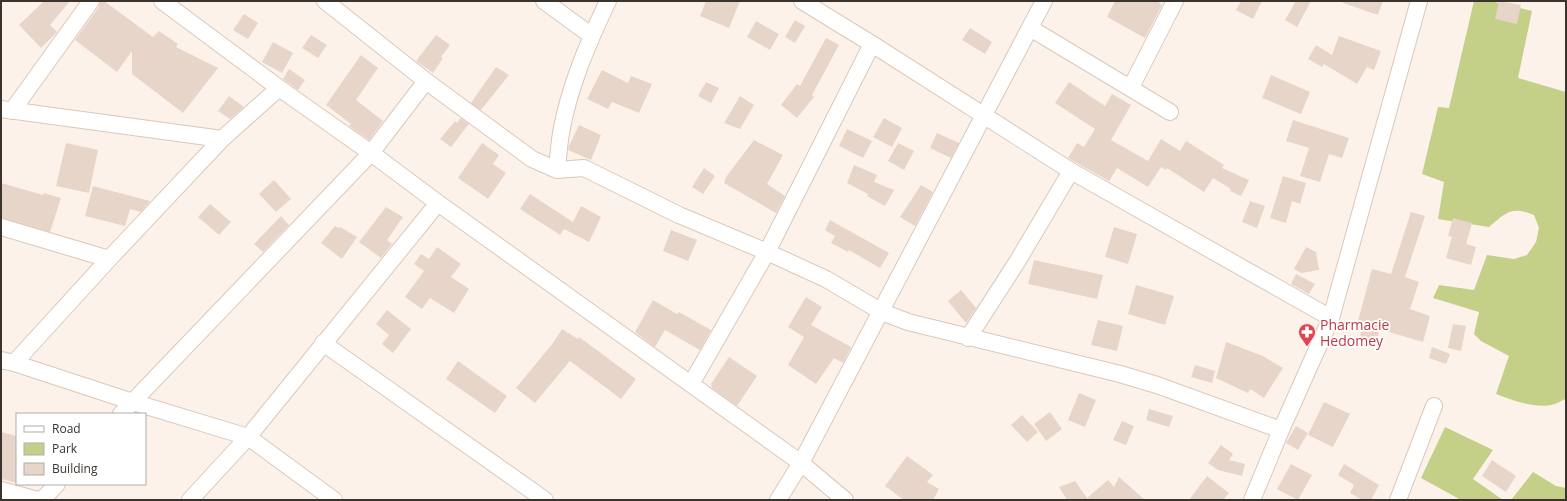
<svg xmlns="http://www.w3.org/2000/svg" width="1567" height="501" font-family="'Open Sans',sans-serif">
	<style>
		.green { fill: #c4cf88 }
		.building { fill: #e8d5c9 }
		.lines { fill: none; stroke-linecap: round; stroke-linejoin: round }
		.minor-casing { stroke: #d9c8bb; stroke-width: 18 }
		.minor { stroke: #fff; stroke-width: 16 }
		.labels { text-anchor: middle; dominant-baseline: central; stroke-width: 3.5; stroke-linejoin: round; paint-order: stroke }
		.health-label { font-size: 14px; fill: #be3a42; stroke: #fff; text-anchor: start }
	</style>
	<rect width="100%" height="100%" fill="#fdf2ea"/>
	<path class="green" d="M1474 1H1490L1532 11 1518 78 1566 92V399C1562 400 1558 403 1555 404 1536 410 1513 400 1496 394L1509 356 1481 341 1474 334 1479 312 1433 298 1439 285 1474 290 1487 255 1514 259 1527 255 1536 242 1539 228 1534 215C1511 206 1507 212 1489 227L1438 219 1444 182 1422 174 1438 107 1449 108Z
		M1445 427 1493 450 1473 479 1503 500H1461L1421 478Z
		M1533 472 1556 486 1566 488V500H1511Z"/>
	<path class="building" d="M44 1H70L50 25 57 32 41 48 19 25Z
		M100 1H104L153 37 159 31 178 44 176 47 218 68 183 113 132 74V51L117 72 75 40 99 7Z
		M706 1H740L729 28 700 16Z
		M1115 1H1157L1162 5 1145 38 1107 17Z
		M1241 1H1262L1253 19 1236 10Z
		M1296 1H1311L1297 27 1285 20Z
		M1343 1H1383L1378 15 1343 3Z
		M1499 1 1521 5 1517 24 1495 19Z
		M244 14 258 23 248 39 233 30Z
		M795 20 805 26 795 43 785 37Z
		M756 21 779 34 770 50 747 37Z
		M970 28 992 42 985 54 962 40Z
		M311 35 327 45 318 58 302 48Z
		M436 35 450 45 441 57 443 58 433 73 416 61Z
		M1339 36 1381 51 1374 70 1367 67 1357 84 1324 64 1322 67 1308 59 1316 45 1332 55Z
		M826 38 839 45 812 95 814 97 797 118 781 105 797 84 800 86Z
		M273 42 293 53 282 73 262 62Z
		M361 55 378 68 356 100 383 121 369 140 349 126 351 124 326 105Z
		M496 67 509 75 481 110 471 103Z
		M289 69 305 80 298 90 283 79Z
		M602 70 628 83 631 76 652 84 639 113 612 102 608 109 587 99Z
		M1271 75 1310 92 1301 114 1262 98Z
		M706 82 719 88 711 103 698 96Z
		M1069 82 1105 106 1112 94 1131 105 1111 140 1148 161 1161 139 1180 151 1186 141 1224 165 1222 168 1249 180 1241 196 1230 191 1231 189 1213 178 1204 192 1167 168 1166 170 1161 167 1148 187 1117 168 1109 181 1068 158 1077 143 1084 147 1095 129 1055 103Z
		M229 96 244 107 230 119 218 111Z
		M740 96 754 105 740 129 724 123Z
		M461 118 469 124 451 147 440 139 455 121 457 123Z
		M884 118 902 128 892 147 873 137Z
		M1293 120 1349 138 1342 158 1329 154 1320 182 1300 176 1309 148 1286 141Z
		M579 125 601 135 591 160 568 150 569 146Z
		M847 129 872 141 863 158 839 146Z
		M937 133 959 143 951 158 930 148Z
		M754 140 783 155 767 184 785 196 776 213 724 183 726 177Z
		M66 143 98 150 89 193 56 186Z
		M482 143 499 155 493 164 506 173 488 199 458 178Z
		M898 143 914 151 904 170 888 161Z
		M854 165 877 175 874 182 894 190 885 206 867 196 868 194 847 183Z
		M704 168 715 176 703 194 692 187Z
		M1283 176 1306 183 1300 204 1292 201 1286 223 1270 218Z
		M274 180 291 199 276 212 259 194Z
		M1 183 43 195 44 193 61 198 50 232 1 218Z
		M921 185 933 192 915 226 900 217Z
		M93 186 150 201 141 212 130 209 125 226 85 216Z
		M530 194 573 222 581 206 601 217 589 242 564 229 560 235 520 209Z
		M1250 201 1265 206 1257 228 1242 222Z
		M210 204 231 222 219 235 198 217Z
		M386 207 403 217 387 240 392 244 381 258 359 242Z
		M1411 212 1425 216 1405 277 1419 282 1410 309 1430 316 1423 342 1379 329 1378 340 1360 338 1362 323 1358 321 1372 269 1391 274Z
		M281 216 289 225 263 252 254 244Z
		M1453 218 1472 223 1466 244 1476 247 1471 265 1446 258 1452 237 1448 236Z
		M830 220 889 253 880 268 849 250 848 252 831 243 835 236 825 230Z
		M335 226 339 228 340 227 357 237 342 259 321 243Z
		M1114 227 1137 234 1128 264 1105 257Z
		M671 230 697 240 688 261 663 251Z
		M437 247 461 264 451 277 469 289 454 313 430 298 422 309 405 297 424 271 414 264 421 254 429 259Z
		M1306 247 1316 252 1319 270 1301 273 1294 269Z
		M1034 260 1103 275 1097 299 1028 284Z
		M1296 274 1315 284 1309 294 1291 284Z
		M1136 285 1174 296 1165 325 1128 314Z
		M961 290 976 308 966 323 948 301Z
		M806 297 822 307 811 325 851 347 843 363 834 358 816 384 788 365 804 337 788 327Z
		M653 300 677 314 679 312 711 330 700 350 665 330 655 347 635 332Z
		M387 310 411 329 393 353 382 344 389 335 376 324Z
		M1098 320 1123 326 1117 351 1091 345Z
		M1453 324 1466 326 1461 351 1448 348Z
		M562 329 578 339 579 337 636 379 621 399 570 361 535 403 516 388 553 343Z
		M1226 342 1263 356 1283 368 1264 398 1250 389 1248 393 1216 378Z
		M1432 347 1450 354 1446 364 1429 358Z
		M729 357 757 376 737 406 712 388 711 384Z
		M458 361 507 396 495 413 446 379Z
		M1195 365 1215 371 1212 383 1191 377Z
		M1079 393 1096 400 1085 427 1068 420Z
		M1324 402 1350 414 1333 447 1308 435Z
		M1149 409 1173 416 1169 427 1146 420Z
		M1050 412 1062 429 1046 441 1034 424Z
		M1022 415 1038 432 1027 442 1011 425Z
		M1122 421 1134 426 1126 445 1113 440Z
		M1296 426 1308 433 1298 450 1286 443Z
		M1 432 17 436V483L1 479Z
		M1221 445 1233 454 1229 460 1245 464 1242 476 1218 470 1208 463Z
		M907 456 933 475 927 482 939 489 933 500H904L885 486Z
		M1492 460 1516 476 1506 492 1482 476Z
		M1291 464 1312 475 1298 500 1277 489Z
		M1344 464 1379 485 1371 500H1362L1350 493 1354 485 1338 475Z
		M1207 476 1229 493 1223 500H1189Z
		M1119 477 1145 500H1067L1059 487 1075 481 1087 498 1108 480 1114 487Z"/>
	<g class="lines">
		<g class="minor-casing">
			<path id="minor" d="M162 1 279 88 371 153 426 81
				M325 1 426 81 532 159 557 170 584 168 679 215 767 252 826 279 882 312 908 322 1120 374 1157 385 1281 430
				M544 1 592 36
				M802 1 872 44 1071 171 1331 318
				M1030 28 1170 112
				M1131 87 1175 1
				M1 109 222 139
				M12 111 91 1
				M557 170C558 158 559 145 561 133 569 87 588 43 608 1
				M1 227 109 259
				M968 338 1017 262 1071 171
				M323 343 545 500
				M1 360 14 363 133 402 248 437 334 500
				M14 363 109 259 222 139 279 88
				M691 384 767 252 872 44
				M121 414 371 153 438 203 801 463 1044 1
				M1 490 38 500
				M42 500 57 484
				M190 500 248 437 438 203
				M778 500 801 463 845 500
				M1252 500 1281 430 1331 318 1419 1
				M1398 500 1434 406"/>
		</g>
		<use href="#minor" class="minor"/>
	</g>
	<defs>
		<g id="pharmacy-pin" transform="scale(0.9)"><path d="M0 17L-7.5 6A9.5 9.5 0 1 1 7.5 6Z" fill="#e0444e" stroke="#fff"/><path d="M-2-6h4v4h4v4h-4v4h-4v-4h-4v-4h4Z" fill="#fff"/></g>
	</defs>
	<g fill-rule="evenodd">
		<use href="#pharmacy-pin" x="1307" y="332"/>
	</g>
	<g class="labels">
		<g class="health-label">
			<text x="1320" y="324">Pharmacie<tspan x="1320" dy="16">Hedomey</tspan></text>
		</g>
	</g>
	<rect width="1567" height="501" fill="none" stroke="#3a332e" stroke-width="4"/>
	<rect x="16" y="413" width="130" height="72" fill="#ffffff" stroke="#b0adab"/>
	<rect x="24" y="426" width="20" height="6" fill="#ffffff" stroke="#b0adab"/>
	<text x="52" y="433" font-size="12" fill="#3a332e">Road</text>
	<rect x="24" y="443" width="20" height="12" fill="#c4cf88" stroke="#b0adab"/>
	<text x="52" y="453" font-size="12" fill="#3a332e">Park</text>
	<rect x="24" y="463" width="20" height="12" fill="#e8d5c9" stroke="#b0adab"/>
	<text x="52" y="473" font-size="12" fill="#3a332e">Building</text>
</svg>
